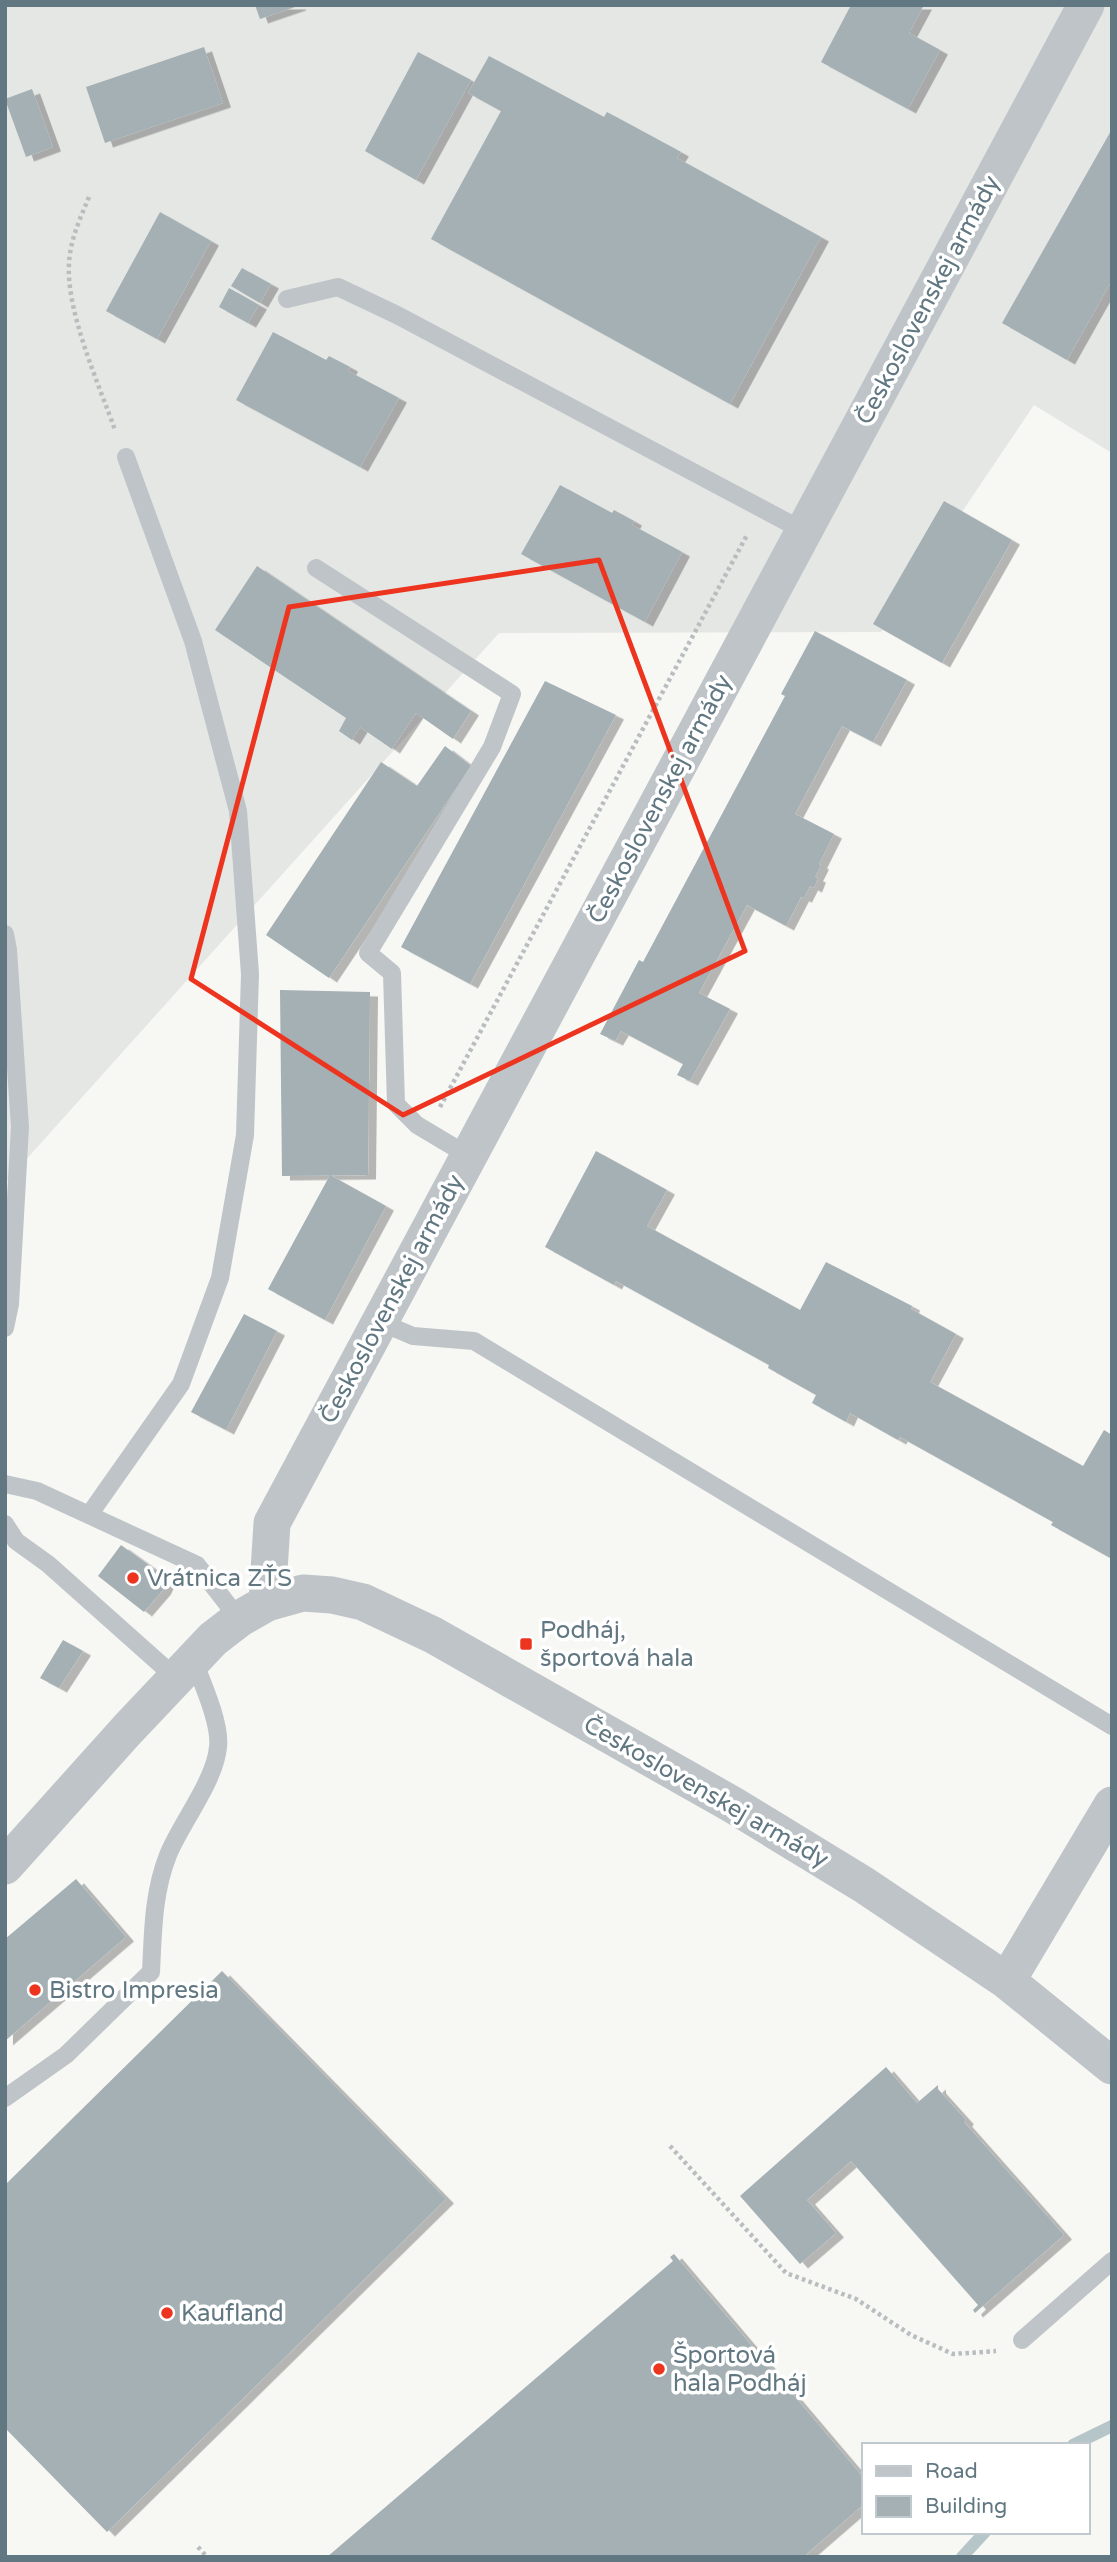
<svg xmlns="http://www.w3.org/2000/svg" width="1117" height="2562" font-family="'Varela Round',sans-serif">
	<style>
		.built { fill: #e5e7e5 }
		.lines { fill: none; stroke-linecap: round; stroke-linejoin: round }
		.stream { stroke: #b5c5c8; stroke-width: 12 }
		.building { fill: #a4b0b4; filter: url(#shadow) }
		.path { stroke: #b8bdbf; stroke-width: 4.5; stroke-dasharray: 3.5 3.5; stroke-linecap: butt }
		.lane { stroke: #bec4c7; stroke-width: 18 }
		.street { stroke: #bec4c7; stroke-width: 37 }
		.marked { fill: none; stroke: #ec341f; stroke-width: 5; stroke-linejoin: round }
		.poi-dot { fill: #ec341f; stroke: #fff; stroke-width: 2.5 }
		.labels { text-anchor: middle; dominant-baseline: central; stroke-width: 7; stroke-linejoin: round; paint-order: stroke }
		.street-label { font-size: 24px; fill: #617781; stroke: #fff }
		.poi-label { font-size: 24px; fill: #617781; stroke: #fff; text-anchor: start }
	</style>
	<defs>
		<filter id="shadow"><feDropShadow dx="8" dy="4.5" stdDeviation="0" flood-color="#0004"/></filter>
	</defs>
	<rect width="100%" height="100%" fill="#f7f7f4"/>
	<path class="built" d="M5 5H1112V453L1034 405 881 632 499 633 5 1183Z"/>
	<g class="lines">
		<path class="stream" d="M1073 2445 1112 2426
			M962 2557 985 2532"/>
	</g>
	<path class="building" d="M255 5H298V6L260 19Z
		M851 5H924L909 33 940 50 908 109 821 62Z
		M204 47 223 103 105 143 86 87Z
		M418 52 471 80 416 180 365 151Z
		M489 56 604 117 607 112 681 152 677 158 821 237 730 404 431 239 501 111 468 93Z
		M32 89 53 147 26 157 5 99Z
		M1112 129V280L1067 360 1002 323Z
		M160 212 211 241 157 339 106 311Z
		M242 268 271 284 260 303 231 286Z
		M229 288 259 305 248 323 219 307Z
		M273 332 326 360 329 356 350 367 348 371 399 398 360 467 236 400Z
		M560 485 612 513 614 510 634 521 632 525 682 552 645 622 521 554Z
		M944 501 1012 540 942 663 873 624Z
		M257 566 471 711 453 739 416 713 392 749 360 727 352 740 339 731 346 718 215 630Z
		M815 631 907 680 873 742 842 726 795 814 834 834 819 864 821 865 815 877 818 878 814 888 810 886 804 898 801 897 786 926 747 905 699 993 730 1009 690 1081 677 1075 683 1064 621 1031 615 1041 600 1034 639 960 643 962 785 696 781 694Z
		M545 681 616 715 470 984 401 947Z
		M445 746 471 766 329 978 266 935 381 762 417 786Z
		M280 990 370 992 368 1175 282 1176Z
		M596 1151 667 1190 647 1226 800 1310 826 1262 912 1306 911 1309 956 1334 930 1382 1083 1466 1104 1430 1112 1435V1559L1051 1525 1053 1522 900 1437 898 1440 850 1413 846 1422 812 1403 816 1395 768 1368 769 1365 616 1281 614 1285 545 1247Z
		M330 1175 386 1206 325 1320 268 1289Z
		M244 1314 277 1331 226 1430 191 1412Z
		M121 1545 168 1579 163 1590 144 1612 98 1576Z
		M63 1640 83 1651 59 1688 40 1678Z
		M76 1879 126 1937 5 2041V1939Z
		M222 1971 446 2199 107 2532 5 2428V2185Z
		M886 2067 917 2103 938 2085V2089L966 2120 964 2122 1064 2235 975 2313 973 2310 978 2305 851 2161 807 2200 836 2233 800 2264 740 2196Z
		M674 2254 863 2477V2505L803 2557H327L673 2261 670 2257Z"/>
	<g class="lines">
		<path class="path" d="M89 197C80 219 70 240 69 264 66 311 99 385 115 430
			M440 1107 747 535
			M670 2146 786 2273 856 2299 911 2335 953 2354 996 2351
			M198 2547 207 2557"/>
		<path class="lane" d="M287 299 338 287 397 315 804 531
			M316 568 512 694 492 747 368 953 392 973 396 1104 417 1125 469 1156
			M5 934 8 950 20 1127 10 1304 5 1328
			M380 1322 413 1336 474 1341 1112 1726
			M5 1484 37 1491 197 1565 239 1619
			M89 1515 181 1384 220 1278 245 1135 250 974 238 811 193 641 126 457
			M5 1524 16 1541 48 1564 176 1678
			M5 2098 66 2055 151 1972C153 1932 153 1893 168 1855 181 1823 215 1781 218 1747 221 1724 202 1682 193 1659
			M1022 2340 1112 2261"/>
		<path class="street" d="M267 1603 272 1523 1086 5
			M5 1866 127 1730 213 1639 239 1619 267 1603 303 1593 332 1595 363 1602 433 1635 733 1805 864 1885 1007 1981 1112 2066
			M1007 1981 1112 1805"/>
	</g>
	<path class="marked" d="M599 560 745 951 403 1115 191 979 289 607Z"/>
	<g class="poi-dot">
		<circle cx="133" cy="1578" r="7"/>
		<rect x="519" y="1637" width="14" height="14" rx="3.5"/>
		<circle cx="35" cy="1990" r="7"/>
		<circle cx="167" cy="2313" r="7"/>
		<circle cx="659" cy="2369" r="7"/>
	</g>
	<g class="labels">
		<g class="street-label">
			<text transform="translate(928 300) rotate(-62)">Československej armády</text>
			<text transform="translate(660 799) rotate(-62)">Československej armády</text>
			<text transform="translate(392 1299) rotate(-62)">Československej armády</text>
			<text transform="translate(706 1792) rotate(30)">Československej armády</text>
		</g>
		<g class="poi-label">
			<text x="147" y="1578">Vrátnica ZŤS</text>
			<text x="540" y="1630">Podháj,<tspan x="540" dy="28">športová hala</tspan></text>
			<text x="49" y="1990">Bistro Impresia</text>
			<text x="181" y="2313">Kaufland</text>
			<text x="673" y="2355">Športová<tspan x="673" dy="28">hala Podháj</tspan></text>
		</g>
	</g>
	<rect width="1117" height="2562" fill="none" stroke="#617781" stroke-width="14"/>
	<rect x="862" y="2443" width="228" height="91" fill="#ffffff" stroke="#c0c9cd" stroke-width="2"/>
	<rect x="876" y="2466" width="35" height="10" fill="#bec4c7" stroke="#c0c9cd" stroke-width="2"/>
	<text x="925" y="2478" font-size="21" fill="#617781">Road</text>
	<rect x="876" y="2496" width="35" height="21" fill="#a4b0b4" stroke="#c0c9cd" stroke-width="2"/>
	<text x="925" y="2513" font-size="21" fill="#617781">Building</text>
</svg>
